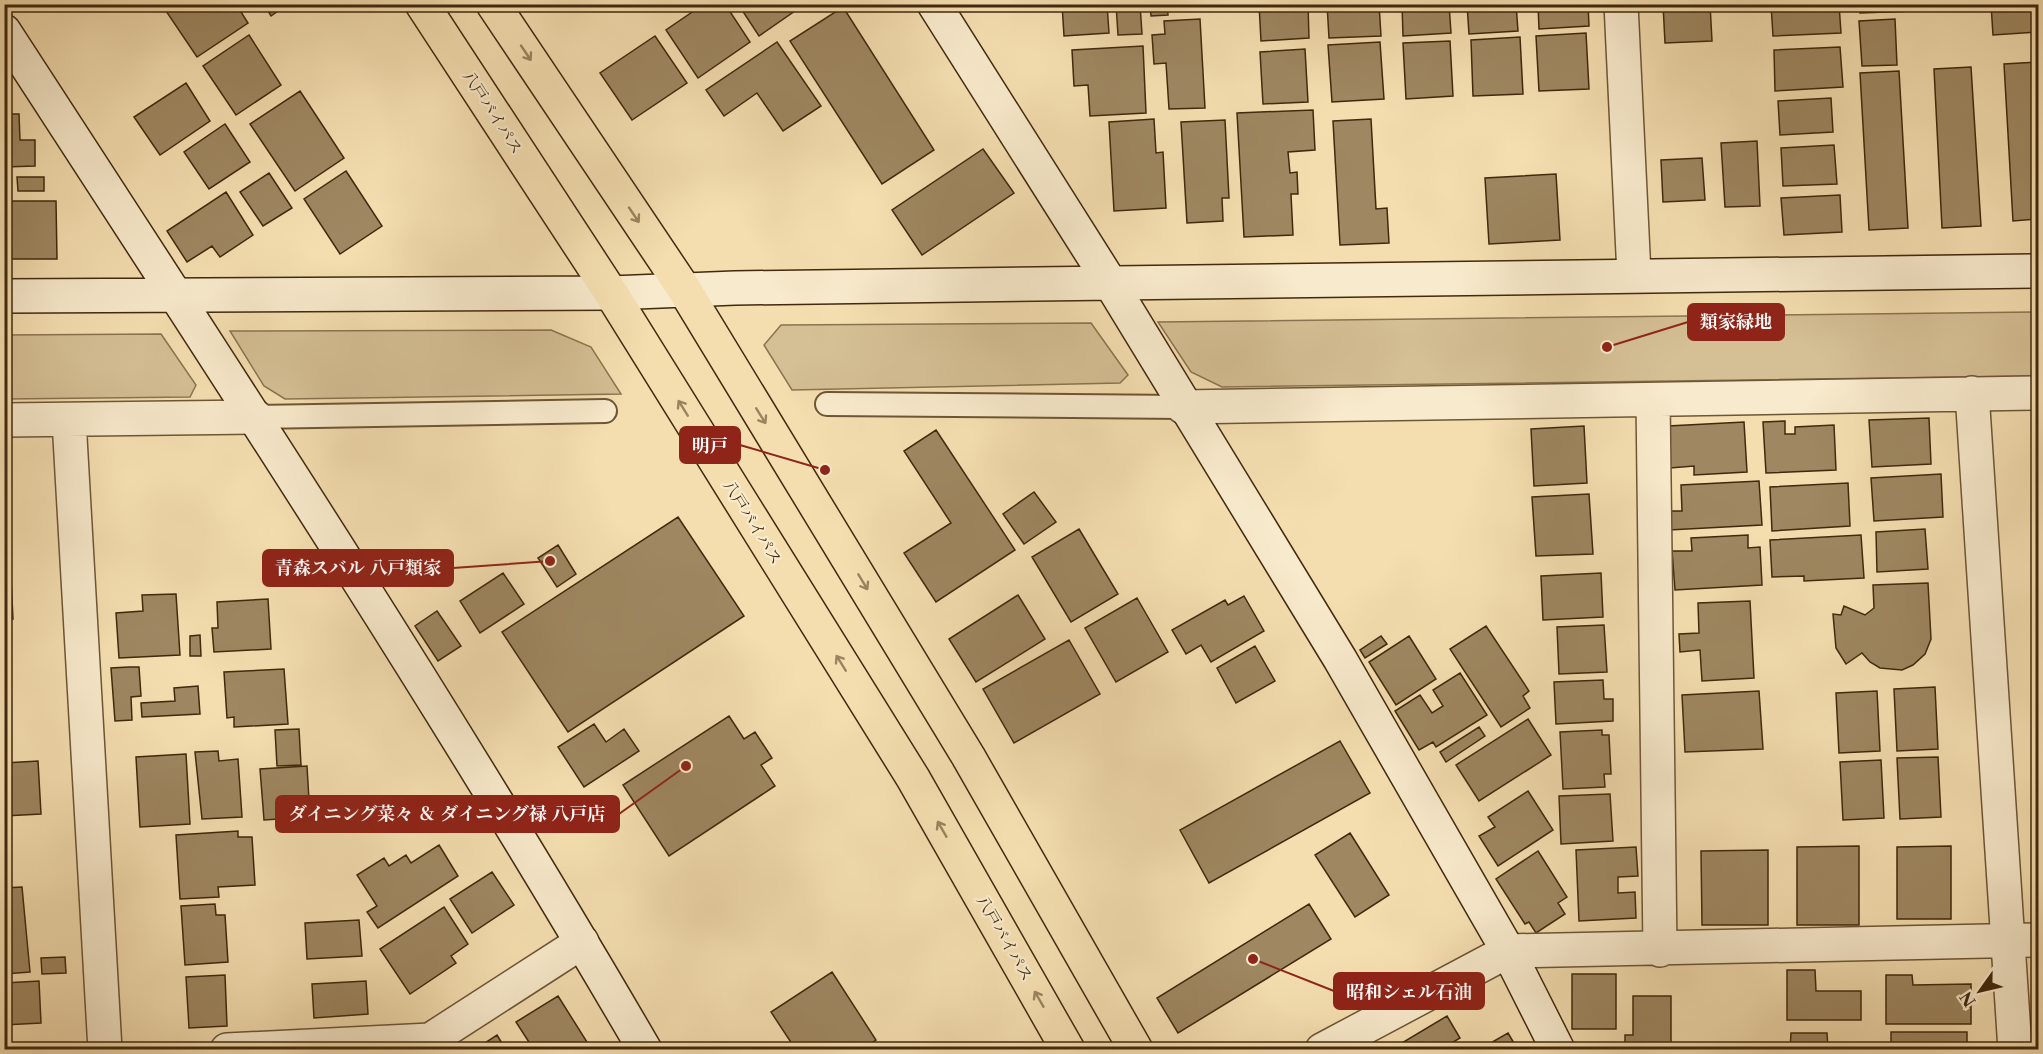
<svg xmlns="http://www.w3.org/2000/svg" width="2043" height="1054" font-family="'Libre Caslon Text','Noto Serif JP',serif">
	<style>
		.green { fill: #d5bf94; stroke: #8a7450; stroke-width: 1.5 }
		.building { fill: #9e8761; stroke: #40290c; stroke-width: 1.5 }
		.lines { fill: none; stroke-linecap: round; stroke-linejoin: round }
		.lane-casing { stroke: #6d5635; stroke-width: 26 }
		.street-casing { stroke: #6d5635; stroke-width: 36 }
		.secondary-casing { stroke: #40290c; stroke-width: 36 }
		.highway-casing { stroke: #40290c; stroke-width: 36 }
		.lane { stroke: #f8eacc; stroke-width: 22 }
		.street { stroke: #f8eacc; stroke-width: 33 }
		.secondary { stroke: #f8eacc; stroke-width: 33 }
		.highway { stroke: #f4deb0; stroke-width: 33 }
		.oneway { stroke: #9a845e }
		.labels { text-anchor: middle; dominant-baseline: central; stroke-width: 4.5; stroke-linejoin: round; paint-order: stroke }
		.street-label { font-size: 16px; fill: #40290c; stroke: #f8eacc }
		.leader { fill: none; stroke: #8f2418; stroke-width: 2 }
		.callout-dot { fill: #8f2418; stroke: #f8eacc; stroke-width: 2 }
		.callout { fill: #8f2418; stroke: #8f2418; stroke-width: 2 }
		.callout-label { font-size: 18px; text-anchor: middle; font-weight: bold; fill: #fff }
	</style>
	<rect width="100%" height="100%" fill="#f4deb0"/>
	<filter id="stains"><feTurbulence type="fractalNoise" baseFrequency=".00333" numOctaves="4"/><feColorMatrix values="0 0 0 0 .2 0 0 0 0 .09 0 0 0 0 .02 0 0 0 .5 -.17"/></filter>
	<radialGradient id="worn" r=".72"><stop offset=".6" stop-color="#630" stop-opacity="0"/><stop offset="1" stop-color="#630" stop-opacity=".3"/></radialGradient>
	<path class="green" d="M2038 312V376L1222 387 1191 372 1158 322Z
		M1091 323 1128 375 1120 383 792 390 764 345 781 325Z
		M551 330 591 347 621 394 285 399 264 386 230 331Z
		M161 334 196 385 190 397 5 399V335Z"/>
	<path class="building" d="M176 4H236L248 23 197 57 166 11Z
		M264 4H288L271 16Z
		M704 4H725L750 42 698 78 666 30Z
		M738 4H805L759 36Z
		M1062 4H1107L1109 33 1064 36Z
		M1116 4H1140L1142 34 1118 35Z
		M1150 4H1167L1168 15 1151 16Z
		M1259 4H1308L1309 38 1261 41Z
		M1327 4H1379L1381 36 1329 38Z
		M1402 4H1449L1451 33 1403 36Z
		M1467 4H1516L1518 31 1469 34Z
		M1538 4H1588L1589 26 1539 29Z
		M1663 4H1710L1712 41 1665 43Z
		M1771 4H1839L1841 33 1773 36Z
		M1860 4H1913V11L1860 13Z
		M1991 4H2038V32L1993 35Z
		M843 7 934 150 882 184 790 41Z
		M1200 19 1205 108 1169 109 1166 63 1154 64 1152 35 1165 34 1164 21Z
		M1895 19 1897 65 1862 66 1859 21Z
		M1586 33 1589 89 1539 91 1536 36Z
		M249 35 281 85 236 115 203 66Z
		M655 36 687 83 632 120 600 73Z
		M1520 37 1523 94 1473 96 1471 40Z
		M1450 41 1453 96 1406 99 1403 43Z
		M777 42 821 106 783 131 757 93 724 116 706 90Z
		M1380 42 1384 99 1332 102 1328 45Z
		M1143 46 1146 113 1090 116 1088 85 1074 86 1072 50Z
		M1840 47 1843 87 1775 91 1774 50Z
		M1305 49 1308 102 1263 104 1260 52Z
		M2038 62V219L2013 221 2004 64Z
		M1971 67 1981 226 1942 228 1934 69Z
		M1899 71 1908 228 1869 230 1860 73Z
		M186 83 210 121 160 155 134 117Z
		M300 91 344 158 295 191 250 124Z
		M1831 98 1833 132 1780 135 1778 101Z
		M1313 110 1315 150 1288 152 1290 173 1297 172 1298 194H1291L1293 235 1244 237 1237 113Z
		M4 114H19L20 140H35V166L4 167Z
		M1154 119 1156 153 1163 152 1166 208 1114 211 1109 122Z
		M1371 119 1376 209 1387 208 1389 243 1340 245 1333 121Z
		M1225 120 1229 198H1222L1223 221 1187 223 1181 122Z
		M225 124 250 162 209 189 184 152Z
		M1757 141 1760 206 1725 207 1721 143Z
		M1834 145 1837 184 1783 186 1781 148Z
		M983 149 1014 193 922 255 892 210Z
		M1702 158 1705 200 1663 202 1661 160Z
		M346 171 382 226 340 254 304 199Z
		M269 173 292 208 263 226 240 192Z
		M1556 174 1560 240 1489 244 1485 178Z
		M17 177H44V191H18Z
		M226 192 253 235 220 257 212 246 187 262 167 231Z
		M1840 195 1842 232 1784 235 1781 198Z
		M11 201H56L57 259H11Z
		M1929 418 1931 464 1872 467 1869 420Z
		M1785 421V434H1795V427L1834 425 1836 470 1766 473 1763 422Z
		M1744 422 1747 472 1694 475V466L1670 468 1668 426Z
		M1584 426 1587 483 1534 486 1531 429Z
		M936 430 1015 550 936 602 904 553 951 523 904 451Z
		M1941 474 1943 517 1874 521 1871 478Z
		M1759 481 1762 525 1669 530 1668 511H1682L1681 485Z
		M1848 483 1850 526 1772 531 1770 487Z
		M1034 492 1056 522 1024 544 1003 514Z
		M1589 494 1593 554 1536 556 1532 497Z
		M678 517 744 616 568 732 502 632Z
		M1079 529 1118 594 1071 622 1032 557Z
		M1925 529 1928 569 1877 572 1876 532Z
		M1748 535V548L1760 547 1762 585 1675 590 1672 551H1692L1691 538Z
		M1861 535 1864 578 1804 581V576L1772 577 1770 540Z
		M558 545 576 574 557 587 538 558Z
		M4 559H10L13 619H4Z
		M503 573 524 604 480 633 460 601Z
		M1601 573 1603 617 1543 620 1541 576Z
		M1928 583 1931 639 1925 654 1913 665 1902 670 1880 668 1870 662 1862 653 1846 664 1836 648 1833 614 1841 615 1844 606 1865 615 1874 608 1873 585Z
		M176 594 180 655 119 658 116 613 143 611 142 595Z
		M1018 595 1045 639 976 682 949 639Z
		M1244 596 1264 631 1211 662 1201 645 1186 654 1172 630 1225 600 1228 605Z
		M1137 598 1168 652 1116 682 1085 628Z
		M268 599 271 649 214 652 212 628H218L217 602Z
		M1750 601 1754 678 1702 681 1700 650 1680 652 1679 634 1699 633 1698 603Z
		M437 611 461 646 438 661 415 626Z
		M1604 625 1607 672 1559 674 1557 627Z
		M1486 626 1529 691 1523 696 1530 708 1501 727 1450 649Z
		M200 635 201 656H190V636Z
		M1381 636 1387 644 1365 658 1360 650Z
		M1409 636 1436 679 1396 705 1369 662Z
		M1069 640 1100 694 1014 743 983 689Z
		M1255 646 1275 681 1236 703 1217 668Z
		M129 667H139L141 696 131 697 132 720 115 721 111 668Z
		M284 669 288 724 234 727V717L227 718 224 672Z
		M1460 673 1487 715 1436 747 1433 742 1419 750 1395 711 1420 695 1432 713 1443 706 1433 690Z
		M1603 680 1604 699H1613V721L1556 724 1554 682Z
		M198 686 200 714 142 717 141 703 175 701 174 688Z
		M1935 687 1938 749 1897 751 1894 689Z
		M1759 691 1763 749 1685 752 1682 695Z
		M1877 691 1880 751 1839 753 1836 693Z
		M729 716 744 739 755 732 772 758 761 765 775 786 669 856 623 785Z
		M1528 719 1551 755 1479 801 1456 765Z
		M594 724 606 742 624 729 639 751 584 787 558 747Z
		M1479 727 1485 736 1446 762 1440 752Z
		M299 729 301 765 277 766 275 730Z
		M1602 730V735H1609L1611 774H1604L1605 787 1563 789 1560 732Z
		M1340 741 1370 793 1209 883 1180 830Z
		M218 751 219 761 238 759 242 817 202 819 195 752Z
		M186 754 190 824 140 827 136 757Z
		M1938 757 1941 817 1900 819 1897 758Z
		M1881 760 1884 818 1843 820 1840 762Z
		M38 761 41 814 4 816V763Z
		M307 766 310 817 264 820 260 769Z
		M1528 791 1553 830 1498 866 1479 836 1495 827 1488 817Z
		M1610 794 1613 841 1561 844 1559 796Z
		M238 831V837H252L255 885 218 887 219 897 180 899 176 835Z
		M1350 833 1389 895 1355 917 1315 855Z
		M439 845 458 876 378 928 367 912 377 906 357 875 384 858 389 866 406 855 411 863Z
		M1859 846V925H1797V847Z
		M1951 846V919H1897V847Z
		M1636 847 1638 876 1618 877V893L1635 892 1636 918 1579 921 1576 850Z
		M1768 850V925H1702L1701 851Z
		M1538 851 1567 897 1558 903 1565 914 1536 933 1529 922 1525 924 1496 879Z
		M492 872 514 905 472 933 450 899Z
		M22 887 30 972 4 974V888Z
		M215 904 216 915H225L228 962 185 965 181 906Z
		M1309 904 1331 939 1178 1033 1157 998Z
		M444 907 468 944 451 956 456 963 410 994 380 949Z
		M359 920 362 956 307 959 305 923Z
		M65 957 66 973 42 974 41 958Z
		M1787 970H1815L1816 991H1861V1020H1787Z
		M832 972 876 1040 861 1050H796L771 1012Z
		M1572 974H1616V1029H1572Z
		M225 975 227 1026 189 1028 186 977Z
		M1886 975H1912L1913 985 1971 984V1024H1886Z
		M39 981 41 1023 4 1025V983Z
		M366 981 368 1014 314 1018 312 984Z
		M558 996 592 1050H534L516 1022Z
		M1633 996H1671V1050H1625V1035H1633Z
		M1447 1016 1460 1038 1440 1050H1396L1395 1047Z
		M1891 1032H1967V1050H1891Z
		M1508 1033 1518 1050H1489L1487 1045Z
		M1791 1033H1827L1828 1049 1874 1050H1790Z
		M497 1035 506 1050H474Z"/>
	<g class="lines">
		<g class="lane-casing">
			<path id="lane" d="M827 404 1183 407
				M256 417 605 411"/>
		</g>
		<g class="street-casing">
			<path id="street" d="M1621 4 1634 275
				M1972 393 2015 1050
				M1653 400 1660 950
				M1183 407 2038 393
				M4 420 256 417
				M69 420 105 1050
				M227 1050 430 1040 582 942
				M1322 1050 1508 951 2038 940"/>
		</g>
		<g class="secondary-casing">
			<path id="secondary" d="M934 4 1111 284 1340 659 1508 951 1558 1050
				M4 31C223 368 443 703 645 1050
				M4 296 611 293 735 288 2038 271"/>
		</g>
		<g class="highway-casing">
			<path id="highway" d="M422 4 611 293 913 778 1068 1050
				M493 4 684 289 968 756 1136 1050"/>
		</g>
		<use href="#lane" class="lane"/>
		<use href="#street" class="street"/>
		<use href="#secondary" class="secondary"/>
		<use href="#highway" class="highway"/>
	</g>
	<defs><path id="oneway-shaft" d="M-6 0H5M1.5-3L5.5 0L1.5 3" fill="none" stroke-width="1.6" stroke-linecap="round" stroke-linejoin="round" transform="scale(1.5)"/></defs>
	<g class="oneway">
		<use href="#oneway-shaft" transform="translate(526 53) rotate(56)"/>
		<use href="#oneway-shaft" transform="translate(634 215) rotate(56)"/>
		<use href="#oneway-shaft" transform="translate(683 408) rotate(-122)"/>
		<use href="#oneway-shaft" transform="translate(761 416) rotate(58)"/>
		<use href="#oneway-shaft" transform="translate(863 582) rotate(59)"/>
		<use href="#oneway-shaft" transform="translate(841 663) rotate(-122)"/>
		<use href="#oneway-shaft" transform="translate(942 829) rotate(-120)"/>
		<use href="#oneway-shaft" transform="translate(1039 999) rotate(-120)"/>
	</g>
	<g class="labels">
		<g class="street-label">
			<text transform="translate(493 112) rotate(57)">八戸バイパス</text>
			<text transform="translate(753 522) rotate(58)">八戸バイパス</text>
			<text transform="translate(1005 938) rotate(60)">八戸バイパス</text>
		</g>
	</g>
	<path class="leader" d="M1607 347L1688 322M825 470L740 445M550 561L453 568M686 766L619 814M1253 959L1334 991"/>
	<g class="callout-dot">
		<circle cx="1607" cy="347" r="6"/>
		<circle cx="825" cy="470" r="6"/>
		<circle cx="550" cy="561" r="6"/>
		<circle cx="686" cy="766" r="6"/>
		<circle cx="1253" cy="959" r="6"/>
	</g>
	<g class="callout">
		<rect x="1688" y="304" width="96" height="36" rx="6"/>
		<rect x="680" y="427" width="60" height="36" rx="6"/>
		<rect x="263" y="550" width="190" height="36" rx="6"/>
		<rect x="276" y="796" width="343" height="36" rx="6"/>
		<rect x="1334" y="973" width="150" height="36" rx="6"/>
	</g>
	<g class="callout-label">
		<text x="1736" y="328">類家緑地</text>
		<text x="710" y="452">明戸</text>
		<text x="358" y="574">青森スバル 八戸類家</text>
		<text x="447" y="820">ダイニング菜々 ＆ ダイニング禄 八戸店</text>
		<text x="1409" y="998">昭和シェル石油</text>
	</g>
	<rect width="2043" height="1054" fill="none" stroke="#f4deb0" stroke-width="24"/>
	<rect x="6" y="6" width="2031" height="1042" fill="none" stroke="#40290c" stroke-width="3"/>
	<rect x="12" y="12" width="2019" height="1030" fill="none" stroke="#40290c" stroke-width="1.5"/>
	<g transform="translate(1980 991) rotate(236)" stroke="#f8eacc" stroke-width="4.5" paint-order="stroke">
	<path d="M0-4.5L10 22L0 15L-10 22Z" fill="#40290c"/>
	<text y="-9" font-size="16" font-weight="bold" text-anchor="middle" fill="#40290c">N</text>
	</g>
	<rect width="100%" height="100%" filter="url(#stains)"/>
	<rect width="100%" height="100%" fill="url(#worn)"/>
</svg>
